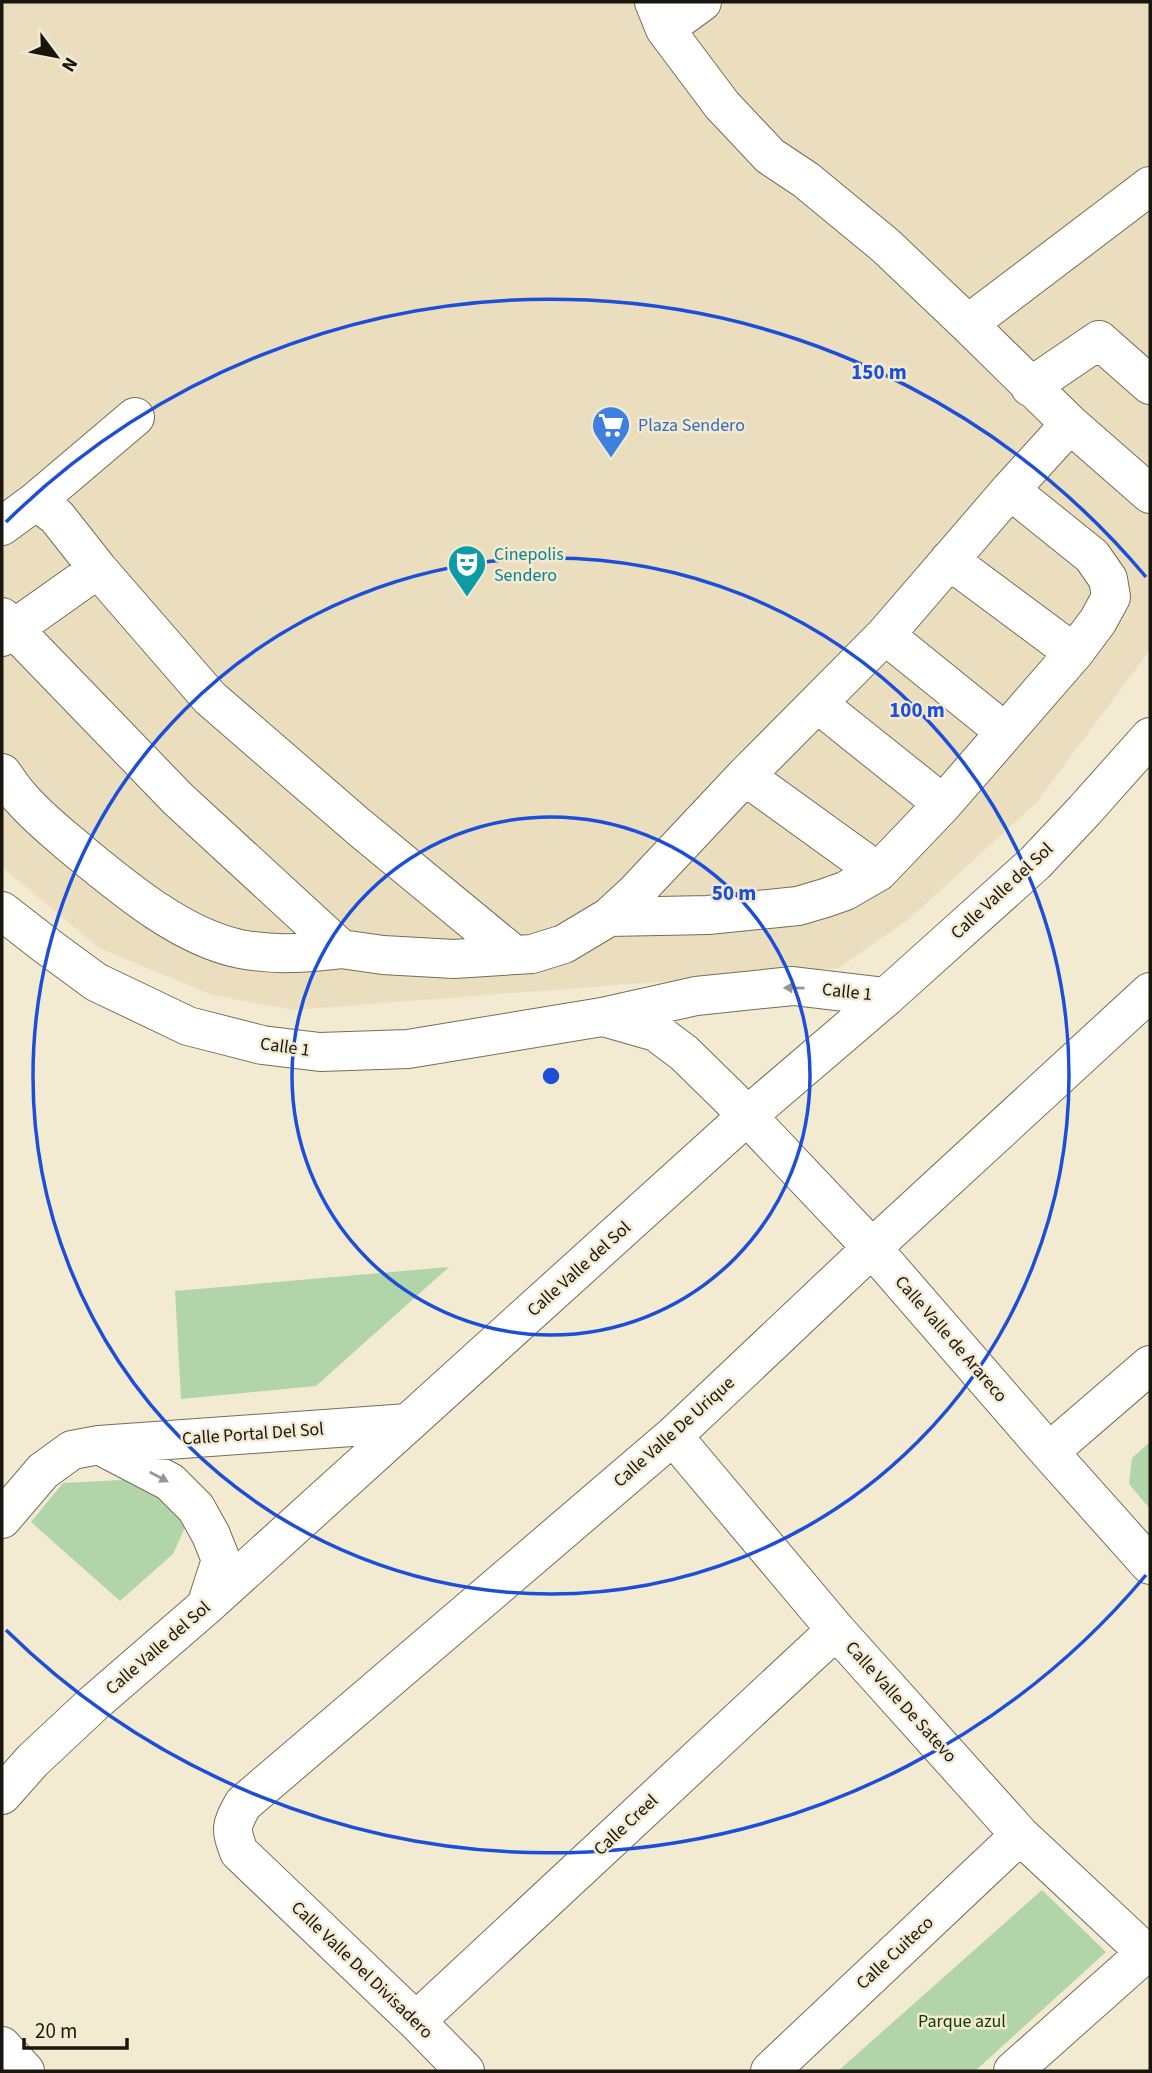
<svg xmlns="http://www.w3.org/2000/svg" width="1152" height="2073" font-family="'Source Sans 3',sans-serif">
	<style>
		.built { fill: #eadebf }
		.green { fill: #b1d5a9 }
		.lines { fill: none; stroke-linecap: round; stroke-linejoin: round }
		.minor-casing { stroke: #756d58; stroke-width: 40 }
		.major-casing { stroke: #756d58; stroke-width: 40 }
		.minor { stroke: #fff; stroke-width: 38 }
		.major { stroke: #fff; stroke-width: 38 }
		.oneway { fill: #989693 }
		.ring { fill: none; stroke: #1d4ed8; stroke-width: 3.5 }
		.labels { text-anchor: middle; dominant-baseline: central; stroke-width: 5; stroke-linejoin: round; paint-order: stroke }
		.shop-label { font-size: 18px; fill: #366cbe; stroke: #f3ead2; text-anchor: start }
		.culture-label { font-size: 18px; fill: #0d838f; stroke: #f3ead2; text-anchor: start }
		.street-label { font-size: 18px; fill: #19160e; stroke: #f3ead2 }
		.park-label { font-size: 18px; fill: #0c3a02; stroke: #f3ead2 }
		.centre { fill: #1d4ed8; stroke: #f3ead2; stroke-width: 3.5 }
		.ring-label { font-size: 21px; text-anchor: middle; font-weight: bold; fill: #1d4ed8; stroke: #f3ead2; stroke-width: 5; stroke-linejoin: round; paint-order: stroke }
	</style>
	<rect width="100%" height="100%" fill="#f3ead2"/>
	<path class="built" d="M2 2H1150V650L1036 803 909 919 839 968 293 1010 212 995 99 948 2 867Z"/>
	<path class="green" d="M449 1267 316 1386 181 1399 175 1291Z
		M1150 1442V1509L1129 1484 1132 1458Z
		M161 1478 186 1525 173 1554 120 1601 31 1522 63 1483Z
		M1042 1890 1106 1952 975 2071H838Z"/>
	<g class="lines">
		<g class="minor-casing">
			<path id="minor" d="M654 2 665 29 722 105 770 156 806 180 886 246 968 324 1070 424 1150 494
				M665 29 702 2
				M968 324 1150 186
				M1030 387 1099 340 1150 385
				M36 501 135 417
				M2 526 36 501 57 517 98 569 210 698 359 827 513 954
				M949 560 1074 653
				M2 617 178 799 341 949 383 955 454 959 532 954 564 944 609 917 635 893 745 776 885 635 1010 490 1070 424
				M885 635 1005 732
				M2 637 98 569
				M818 704 943 804
				M2 773C8 781 14 791 21 798 39 819 60 835 81 853 126 890 182 937 240 949 277 956 305 953 341 949
				M745 776 878 872
				M2 911 47 946 96 982 188 1026 262 1045 320 1052 408 1049 602 1017 696 996 793 986 886 997
				M609 917 708 915 798 906 825 898 845 891 878 872 943 804 1074 653 1098 621 1111 597 1108 579 1092 556 1010 490
				M607 1018 656 1032 684 1053 731 1099 872 1248 1049 1452 1150 1565
				M673 1436 836 1630 1020 1835 1146 1953
				M99 1445 170 1482 196 1508 211 1535 221 1560 206 1606
				M1049 1452 1150 1365
				M2 1519 43 1471 72 1450 99 1445 408 1423
				M416 2021 836 1630
				M2 2046 25 2071
				M465 2071 416 2021 239 1852C230 1828 231 1826 243 1804L673 1436 872 1248 1150 992
				M770 2071 1020 1835
				M1013 2071 1150 1949"/>
		</g>
		<g class="major-casing">
			<path id="major" d="M2 1795 32 1761 94 1703 206 1606 747 1116 886 997 1035 863 1084 811 1150 737"/>
		</g>
		<use href="#minor" class="minor"/>
		<use href="#major" class="major"/>
	</g>
	<defs><path id="oneway-solid" d="M-6-.8H1V-3.2L6.5 0L1 3.2V.8H-6Z" transform="scale(1.75)"/></defs>
	<g class="oneway">
		<use href="#oneway-solid" transform="translate(794 988) rotate(-179)"/>
		<use href="#oneway-solid" transform="translate(159 1477) rotate(28)"/>
	</g>
	<g class="ring">
		<circle cx="551" cy="1076" r="259"/>
		<circle cx="551" cy="1076" r="518"/>
		<path d="M1146 1575A777 777 0 0 1 6 1630M6 522A777 777 0 0 1 1146 577"/>
	</g>
	<defs>
		<g id="supermarket-pin" transform="scale(2.0125)"><path d="M0 17L-7.5 6A9.5 9.5 0 1 1 7.5 6Z" fill="#3f7fe0" stroke="#f3ead2"/><path d="M-6-5.5h2.5l.6 2H6L4.5 2H-2.5L-4.4-4H-6ZM-1.5 3.2a1.3 1.3 0 1 0 .1 0ZM3 3.2a1.3 1.3 0 1 0 .1 0Z" fill="#fff"/></g>
		<g id="theatre-pin" transform="scale(2.0125)"><path d="M0 17L-7.5 6A9.5 9.5 0 1 1 7.5 6Z" fill="#0f9aa8" stroke="#f3ead2"/><path d="M-5-5.5Q0-4 5-5.5V0Q5 5 0 6Q-5 5-5 0ZM-3.3-2.5H-1v1.5H-3.3ZM1-2.5H3.3v1.5H1ZM-2.8 1Q0 5.5 2.8 1Z" fill="#fff"/></g>
	</defs>
	<g fill-rule="evenodd">
		<use href="#supermarket-pin" x="611" y="425"/>
		<use href="#theatre-pin" x="467" y="564"/>
	</g>
	<g class="labels">
		<g class="shop-label">
			<text x="638" y="425">Plaza Sendero</text>
		</g>
		<g class="culture-label">
			<text x="494" y="554">Cinepolis<tspan x="494" dy="21">Sendero</tspan></text>
		</g>
		<g class="street-label">
			<text transform="translate(1002 891) rotate(-43)">Calle Valle del Sol</text>
			<text transform="translate(847 992) rotate(6)">Calle 1</text>
			<text transform="translate(285 1047) rotate(8)">Calle 1</text>
			<text transform="translate(579 1269) rotate(-42)">Calle Valle del Sol</text>
			<text transform="translate(951 1339) rotate(49)">Calle Valle de Arareco</text>
			<text transform="translate(674 1432) rotate(-42)">Calle Valle De Urique</text>
			<text transform="translate(253 1434) rotate(-4)">Calle Portal Del Sol</text>
			<text transform="translate(158 1648) rotate(-41)">Calle Valle del Sol</text>
			<text transform="translate(901 1702) rotate(48)">Calle Valle De Satevo</text>
			<text transform="translate(626 1825) rotate(-43)">Calle Creel</text>
			<text transform="translate(895 1953) rotate(-43)">Calle Cuiteco</text>
			<text transform="translate(362 1970) rotate(44)">Calle Valle Del Divisadero</text>
		</g>
		<g class="park-label">
			<text x="962" y="2021">Parque azul</text>
		</g>
	</g>
	<circle cx="551" cy="1076" r="10" class="centre"/>
	<g class="ring-label">
		<text x="879" y="379">150 m</text>
		<text x="917" y="717">100 m</text>
		<text x="734" y="900">50 m</text>
	</g>
	<rect width="1152" height="2073" fill="none" stroke="#19160e" stroke-width="7"/>
	<g transform="translate(56 56) rotate(122)" stroke="#f3ead2" stroke-width="5" paint-order="stroke">
	<path d="M0-5L12 26L0 18L-12 26Z" fill="#19160e"/>
	<text y="-10" font-size="19" font-weight="bold" text-anchor="middle" fill="#19160e">N</text>
	</g>
	<path d="M24 2038v10h103v-10" fill="none" stroke="#19160e" stroke-width="3.5"/>
	<text x="35" y="2038" font-size="21" fill="#19160e" stroke="#f3ead2" stroke-width="5" paint-order="stroke">20 m</text>
</svg>
